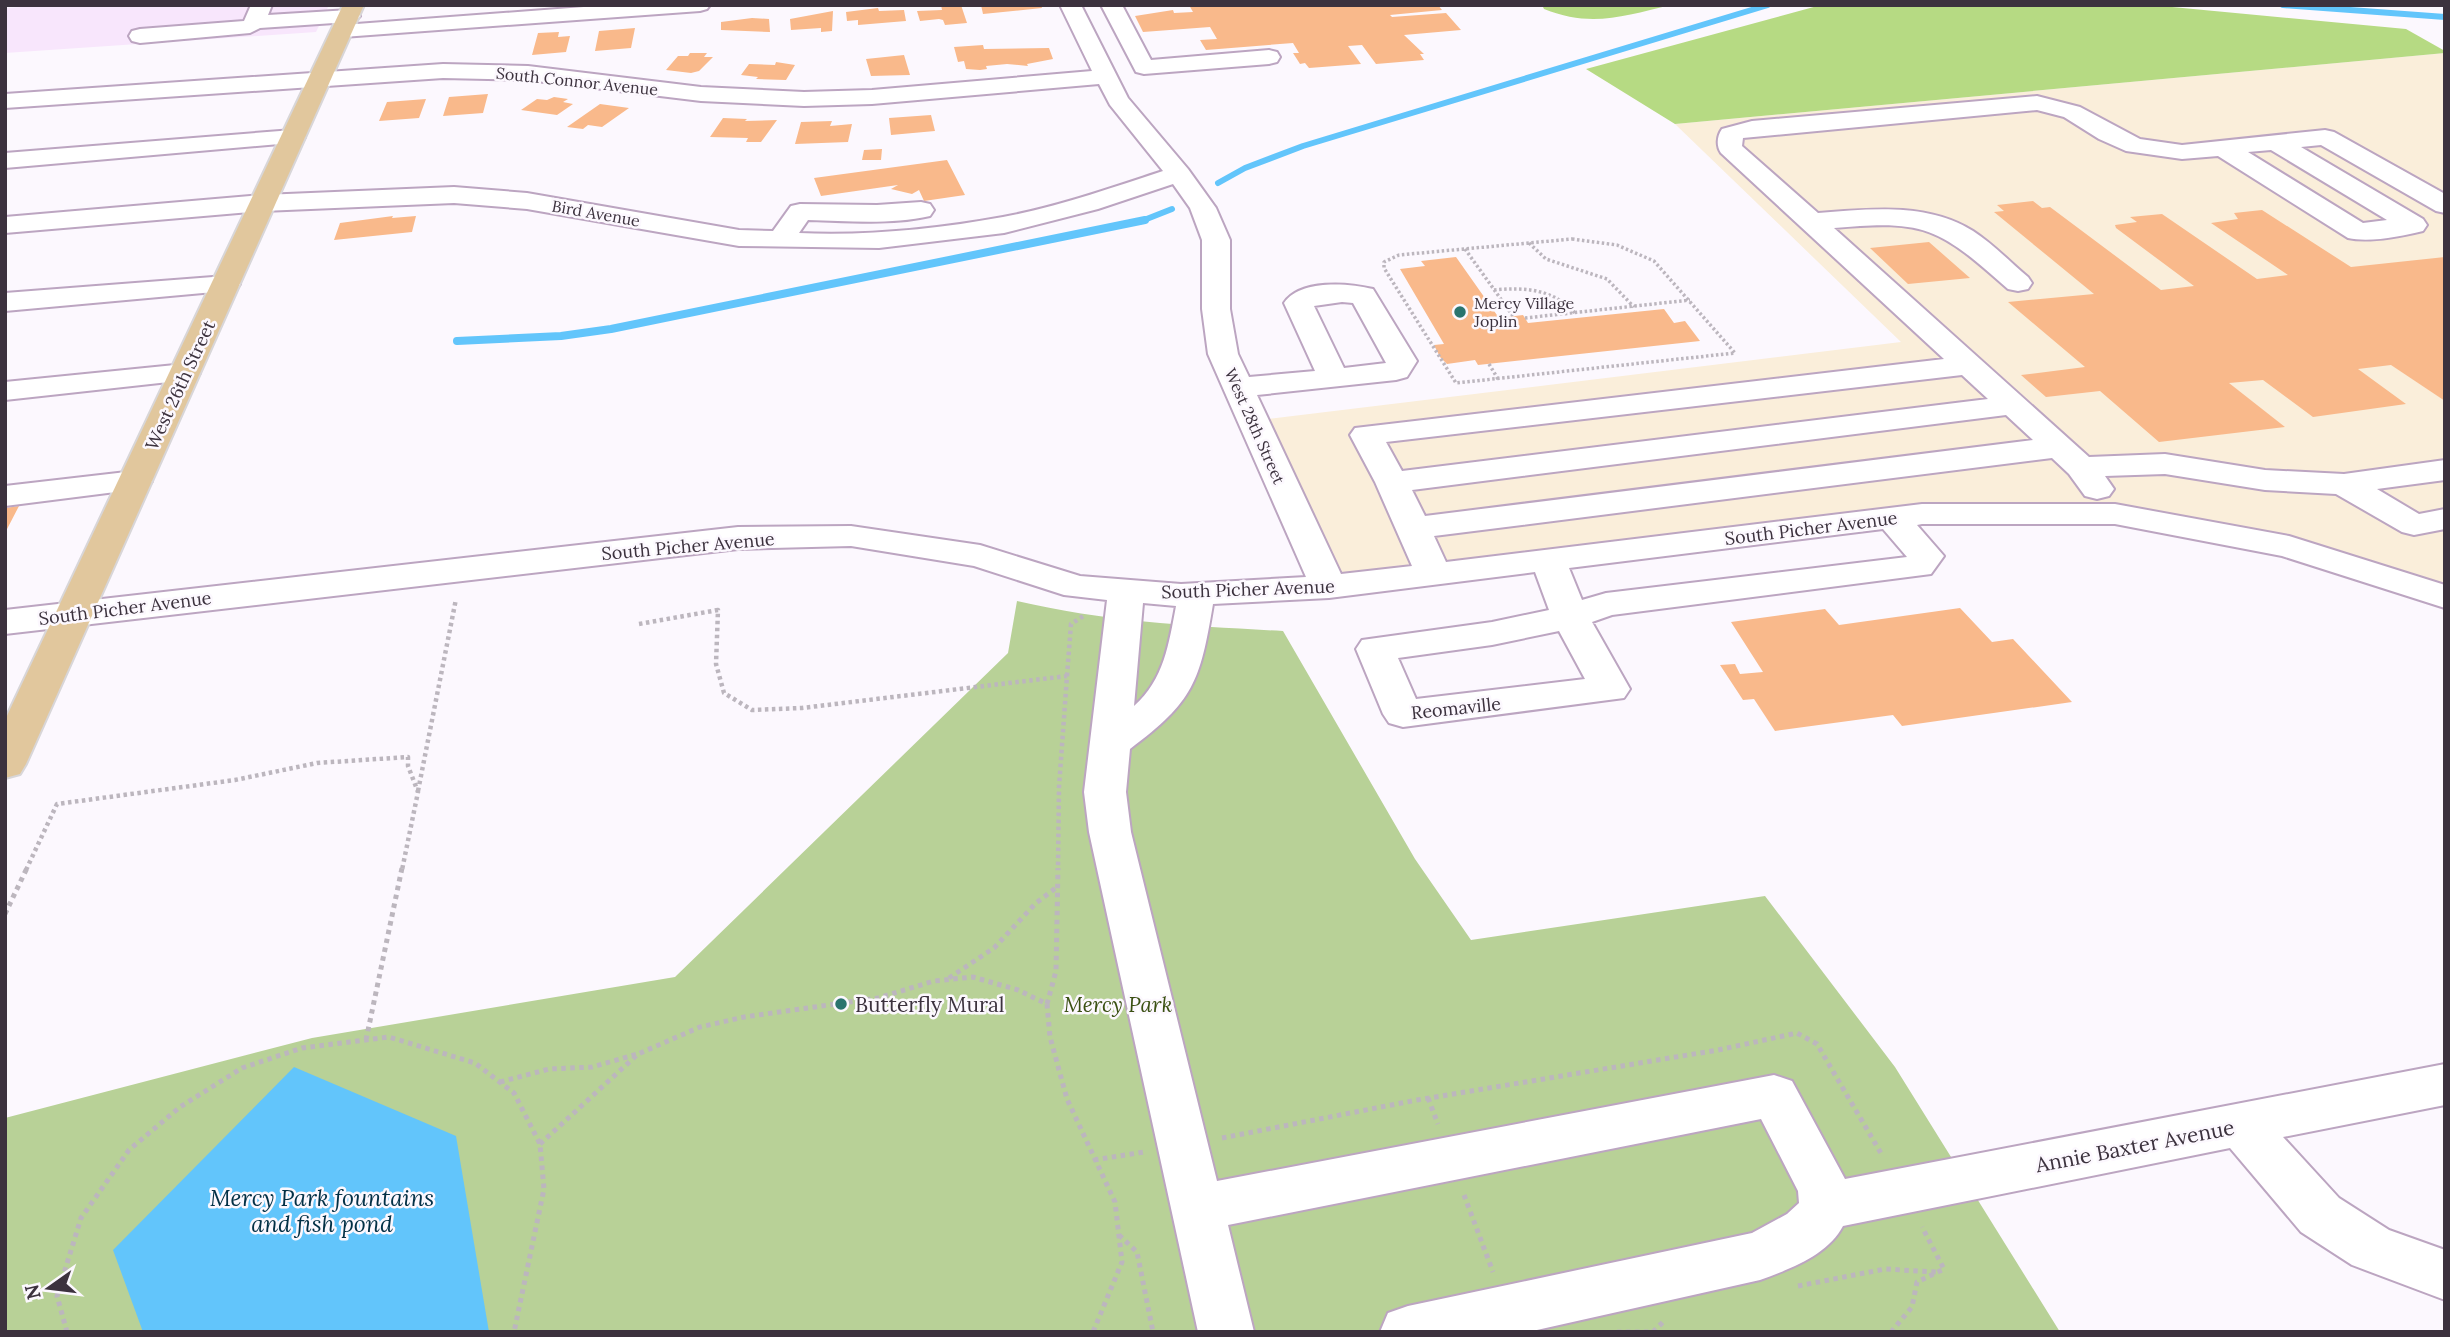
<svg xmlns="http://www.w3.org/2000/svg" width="2450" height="1337" font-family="Lora,serif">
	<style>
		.built { fill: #f8e6fc }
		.education { fill: #faeeda }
		.green { fill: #b8d197 }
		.forest { fill: #b6da83 }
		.water { fill: #62c5fb }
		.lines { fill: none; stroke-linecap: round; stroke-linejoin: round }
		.stream-far1 { stroke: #62c5fb; stroke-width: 6 }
		.stream { stroke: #62c5fb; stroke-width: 8 }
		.building { fill: #f9b98b }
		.minor-casing { stroke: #bca5c1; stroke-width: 4 }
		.major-casing { stroke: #d8d6d8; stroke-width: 4 }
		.path-far2 { stroke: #bcb6be; stroke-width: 3.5; stroke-dasharray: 2.5 2.5; stroke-linecap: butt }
		.path-far1 { stroke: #bcb6be; stroke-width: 4.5; stroke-dasharray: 3.5 3.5; stroke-linecap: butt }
		.path { stroke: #bcb6be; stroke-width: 5; stroke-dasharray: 4.5 4.5; stroke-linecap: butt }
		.minor { fill: #fff; fill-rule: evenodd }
		.major { fill: #e1c79d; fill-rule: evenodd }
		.poi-dot { fill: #2b746e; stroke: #fcf8fe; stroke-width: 2.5 }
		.labels { text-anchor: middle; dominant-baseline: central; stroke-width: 5; stroke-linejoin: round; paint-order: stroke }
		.far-street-label { font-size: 16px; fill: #3c323e; stroke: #fcf8fe }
		.far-poi-label { font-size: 16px; fill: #3c323e; stroke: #fcf8fe; text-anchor: start }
		.street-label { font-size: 18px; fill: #3c323e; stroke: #fcf8fe }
		.near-poi-label { font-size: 21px; fill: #3c323e; stroke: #fcf8fe; text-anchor: start }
		.near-park-label { font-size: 21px; font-style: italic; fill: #3a5012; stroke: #fcf8fe }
		.near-street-label { font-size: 21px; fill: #3c323e; stroke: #fcf8fe }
		.near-water-label { font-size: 23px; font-style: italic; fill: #023046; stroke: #fcf8fe }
	</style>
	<rect width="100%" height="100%" fill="#fcf8fe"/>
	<path class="built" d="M53 5H329L316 32 5 53V8Z"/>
	<path class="education" d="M2445 53V597L2115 514H1922L1329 587 1252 421 1901 342 1675 124Z"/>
	<path class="green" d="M1017 601C1107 622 1192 626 1283 631L1415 859 1471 940 1765 896 1895 1067 2060 1332H5V1118L312 1038 675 977 1008 653Z"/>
	<path class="forest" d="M1542 5H1671C1624 16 1591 28 1544 9Z
		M1821 5H2151L2406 29 2445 51V53L1675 124 1586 69Z"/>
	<path class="water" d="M294 1067 456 1136 489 1332H143L113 1250Z"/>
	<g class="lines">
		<path class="stream-far1" d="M2283 5 2445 17
			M1218 183 1245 168 1303 146 1768 5
			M1139 222 1172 209"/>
		<path class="stream" d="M457 341 561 336 611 329 1145 220"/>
	</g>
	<path class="building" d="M941 5H961L967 23 945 25 943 20 939 19 920 21 917 11 942 10Z
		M981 5H1041L1042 8 983 14Z
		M1189 5H1438L1442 10 1390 15 1392 17 1446 13 1461 30 1404 35 1424 54H1420L1424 60 1376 64 1362 45 1348 46 1361 64 1309 68 1305 63 1300 64 1293 53H1299L1293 43 1206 50 1200 40 1217 39 1210 27 1143 32 1135 16 1173 10 1174 13 1193 12Z
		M878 8 879 11 904 10 906 21 858 25V20L847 21 846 12Z
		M833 11 832 31 821 32V28L791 30 790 19Z
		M752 18 769 19 770 32 721 30V22Z
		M635 28 631 48 595 51 599 31Z
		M559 32 558 37 570 36 566 52 532 55 538 33Z
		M983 45 984 49 1049 48 1053 59 1027 64 1028 66 1007 64 986 66 987 69 980 70 966 69 964 61 958 62 954 47Z
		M690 53H707L704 57H713L699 71 691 73 666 70 678 56H688Z
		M904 55 910 75 871 76 866 59Z
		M776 62 795 65 786 80 756 79 758 77 741 75 749 64 775 65Z
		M488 94 483 113 443 116 449 97Z
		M554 97 568 99 563 102 573 104 557 115 521 110 537 99 547 100Z
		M426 99 419 118 379 121 387 102Z
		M600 104 629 108 602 127 588 125 583 129 567 127Z
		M931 115 935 131 891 135 889 118Z
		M723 118 747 119 745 121 777 120 761 142H746L748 138 710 137Z
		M832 121 830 126 852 124 848 142 795 144 801 122Z
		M882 149 881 160H862L864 150Z
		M947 160 965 195 924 201 919 190 912 194 891 189 898 185 821 196 814 178Z
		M2033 201 2042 208 2050 207 2161 290 2194 286 2116 228 2115 225 2137 222 2130 217 2162 214 2257 279 2288 275 2211 223 2238 219 2234 213 2262 210 2351 267 2445 257V401L2391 365 2358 369 2406 404 2313 417 2263 380 2229 383 2285 427 2159 442 2100 391 2046 397 2021 375 2085 367 2008 302 2094 294 1994 212 2004 211 1997 205Z
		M393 216 392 218 416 216 412 232 334 240 340 223Z
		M1929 242 1970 278 1908 284 1870 248Z
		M1456 257 1499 318 1523 315 1528 323 1664 309 1674 323 1685 321 1700 341 1478 365 1475 360 1447 364 1440 357 1434 345 1444 344 1400 269 1425 266 1421 261Z
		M19 506 5 533V508Z
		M1960 608 1992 642 2013 639 2072 702 1902 726 1893 715 1775 731 1754 699 1743 700 1720 665 1735 664 1740 674 1763 672 1731 622 1825 609 1839 625Z"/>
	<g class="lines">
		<g class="minor-casing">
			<path id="minor" d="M251 5H272L268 15 349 10 356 12 360 16 356 20 349 22 260 28 250 33 140 43 132 41 129 36 132 31 140 29 244 21Z
				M610 5H710L707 9 700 11 343 37 335 36 332 31 335 26 343 25Z
				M1060 5H1081L1128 98 1188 169 1216 208 1230 240V309L1238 354 1249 377 1315 371 1284 303C1300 279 1348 283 1373 289L1417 361 1407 377 1396 380 1257 395 1341 574 1412 566 1375 482 1350 435 1355 428 1944 359 1721 153C1716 146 1717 136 1722 129L1752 121 2037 96 2080 107 2140 139 2182 145 2325 130 2334 132 2445 194V213L2436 211 2321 145 2301 147 2423 219 2427 225 2423 231C2402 236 2370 243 2348 238L2218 156 2182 159 2126 151 2099 139 2064 117 2037 110 1743 138 1742 146 1818 213C1869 209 1927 202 1973 231 1993 244 2010 262 2028 277L2032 283 2028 289 2018 291 2008 289C1940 229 1927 219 1834 228L2089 457 2165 454 2265 470 2344 474 2445 460V480L2377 489 2419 514 2445 509V529L2414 535 2402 532 2336 494 2265 490 2165 474 2105 476 2114 489 2109 496 2097 499 2085 496 2069 474 2052 458 1434 536 1446 562 1922 504H2115L2289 536 2445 585V608L2282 556 2115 524H1922L1917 525 1944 556 1931 574 1612 615 1592 622 1630 689 1624 698 1403 727 1389 723 1383 714 1356 649 1362 640 1492 622 1549 610 1535 572 1329 598 1213 604C1200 682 1194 701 1130 749L1126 792 1131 832 1217 1181 1774 1075 1792 1081 1845 1179 2445 1064V1105L2283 1137 2339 1198 2389 1230 2445 1250V1300L2352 1265 2301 1232 2230 1148 1843 1226C1828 1255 1790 1269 1760 1280L1528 1332H1380L1388 1313 1408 1306 1752 1233 1787 1214 1799 1203 1798 1191 1761 1119 1228 1225 1254 1332H1198L1089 832 1084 792 1107 600 1064 595 974 566 851 546 738 549 5 634V610L738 527 851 526 980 545 1080 576 1181 584 1306 577 1208 354 1202 309V240L1190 208 1173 184 1098 209 1004 233 879 248 739 246 527 209 454 203 263 211 5 233V217L263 195 454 187 527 193 739 230 773 231 791 206 800 204 877 205 921 202 930 204 934 210 930 216C891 225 847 221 808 220L799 233C866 236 937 229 1003 217 1057 207 1111 188 1163 171L1110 105 1099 84 872 104 804 106 701 101 528 80 443 78 5 108V94L443 64 528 66 701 87 804 92 872 90 1092 71ZM2271 150 2387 220 2363 223 2248 152ZM1342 302 1353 303 1386 363 1344 368 1314 306ZM1962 375 1988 399 1402 471 1386 442ZM2006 415 2033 440 1425 516 1412 490ZM1883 529 1907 557 1606 593 1582 600 1569 568ZM1143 603 1176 606C1169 643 1164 680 1134 706ZM1559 631 1585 679 1416 699 1398 658 1492 645Z
				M1101 5H1122L1151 60 1269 50 1277 52 1280 57 1277 62 1269 64 1144 74 1136 72Z
				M293 130 302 132 305 137 302 142 5 168V153Z
				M226 276 236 278 240 284 236 290 5 311V293Z
				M185 364 196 367 200 373 196 379 5 400V382Z
				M135 471 147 474 152 481 147 488 5 506V486Z"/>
		</g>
		<g class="major-casing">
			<path id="major" d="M343 5H364L26 764 20 774 5 778V720Z"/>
		</g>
		<path class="path-far2" d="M1572 239 1617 245 1654 261 1735 353 1456 383 1384 268V262L1399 255Z
			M1529 243 1546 259 1607 279 1634 307
			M1465 249 1513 316
			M1494 290C1525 287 1553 289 1575 313
			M1525 318 1690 300
			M1489 364 1498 379"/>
		<path class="path-far1" d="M639 624 718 610 716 664 724 693 752 710 802 708 1067 676 1059 787 1058 870
			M1067 676 1071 624 1085 615
			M418 791 456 599
			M26 870 57 804 235 780 317 763 408 757V766L418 792 402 870"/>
		<path class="path" d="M5 914 27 868
			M949 978 994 948 1036 903 1057 887
			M1047 1004 1056 971 1058 868
			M366 1040 402 868
			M500 1082 549 1069 592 1067 637 1054
			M1428 1098 1438 1124
			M1222 1138 1417 1100 1718 1050 1797 1033 1817 1044 1882 1155
			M540 1144 638 1054 700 1027 744 1017 878 998 934 981 973 977 1018 990 1047 1004 1050 1037 1067 1099 1115 1202 1122 1262 1093 1332
			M1094 1160 1144 1152
			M1464 1195 1493 1272
			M1119 1235 1137 1252 1153 1332
			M1798 1286 1885 1269 1936 1272
			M67 1332 57 1296 81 1218 129 1150 180 1107 242 1068 302 1048 389 1037 475 1063 514 1093 540 1144 544 1189 514 1332
			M1617 1332H1653
			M1653 1332 1665 1320
			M1891 1332 1912 1307 1917 1282 1944 1269 1922 1227"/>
		<use href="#minor" class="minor"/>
		<use href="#major" class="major"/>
	</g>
	<g class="poi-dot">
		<circle cx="1460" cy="312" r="7"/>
		<circle cx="841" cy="1004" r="7"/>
	</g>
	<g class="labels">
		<g class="far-street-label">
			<text transform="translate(577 81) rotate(6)">South Connor Avenue</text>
			<text transform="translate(596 213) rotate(10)">Bird Avenue</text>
			<text transform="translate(1255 426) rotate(66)">West 28th Street</text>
		</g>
		<g class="far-poi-label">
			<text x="1474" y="303">Mercy Village<tspan x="1474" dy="18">Joplin</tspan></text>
		</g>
		<g class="street-label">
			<text transform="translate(180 385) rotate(-65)">West 26th Street</text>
			<text transform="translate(1811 528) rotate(-7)">South Picher Avenue</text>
			<text transform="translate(688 546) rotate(-5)">South Picher Avenue</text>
			<text transform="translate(1248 589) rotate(-2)">South Picher Avenue</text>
			<text transform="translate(125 608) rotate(-7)">South Picher Avenue</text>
			<text transform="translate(1456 708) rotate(-6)">Reomaville</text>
		</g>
		<g class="near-poi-label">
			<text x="855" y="1004">Butterfly Mural</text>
		</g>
		<g class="near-park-label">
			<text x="1118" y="1004">Mercy Park</text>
		</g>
		<g class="near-street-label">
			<text transform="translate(2135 1146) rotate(-11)">Annie Baxter Avenue</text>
		</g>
		<g class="near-water-label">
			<text x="322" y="1197">Mercy Park fountains<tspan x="322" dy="26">and fish pond</tspan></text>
		</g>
	</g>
	<rect width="2450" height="1337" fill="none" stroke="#3c323e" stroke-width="14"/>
	<g transform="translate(49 1288) rotate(256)" stroke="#fcf8fe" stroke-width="5" paint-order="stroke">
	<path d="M0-5L12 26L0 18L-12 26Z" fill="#3c323e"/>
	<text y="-10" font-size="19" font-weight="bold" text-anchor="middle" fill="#3c323e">N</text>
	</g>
</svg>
